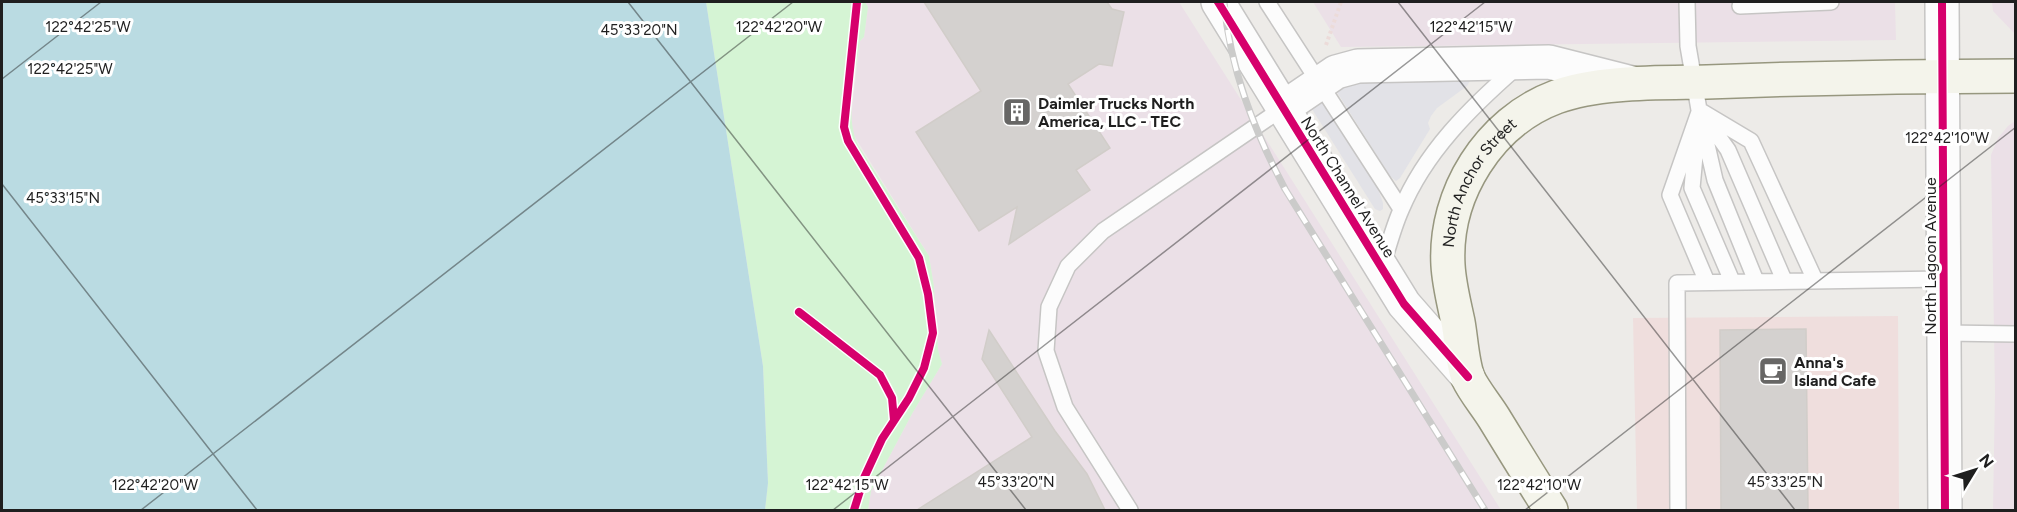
<svg xmlns="http://www.w3.org/2000/svg" width="2017" height="512" font-family="Figtree,sans-serif">
	<style>
		.commercial { fill: #efdedd }
		.industrial { fill: #ebe0e7 }
		.park { fill: #d5f4d4 }
		.plaza { fill: #e2e2e7 }
		.water { fill: #badbe2 }
		.building { fill: #d4d1cf; stroke: #d1cdc9; stroke-width: 1.5 }
		.lines { fill: none; stroke-linecap: round; stroke-linejoin: round }
		.service-casing { stroke: #c6c5c4; stroke-width: 18 }
		.tertiary-casing { stroke: #c6c5c4; stroke-width: 36 }
		.secondary-casing { stroke: #97977f; stroke-width: 36 }
		.path { stroke: #ecdbd9; stroke-width: 4; stroke-dasharray: 3 3; stroke-linecap: butt }
		.service { stroke: #fcfcfc; stroke-width: 15 }
		.tertiary { stroke: #fcfcfc; stroke-width: 33 }
		.secondary { stroke: #f4f4eb; stroke-width: 33 }
		.rail-casing { stroke: #cbcbca; stroke-width: 7 }
		.rail { stroke: #fff; stroke-width: 4.5; stroke-dasharray: 14; stroke-linecap: butt }
		.cycleway-casing { stroke: #fff; stroke-width: 11 }
		.cycleway { stroke: #d6006c; stroke-width: 8 }
		.ticks { fill: none; stroke: #1f1f1f; stroke-width: 1.5; stroke-opacity: 0.45 }
		.labels { text-anchor: middle; dominant-baseline: central; stroke-width: 6; stroke-linejoin: round; paint-order: stroke }
		.poi-label { font-size: 16px; font-weight: bold; fill: #1f1f1f; stroke: #fff; text-anchor: start }
		.street-label { font-size: 16px; fill: #1f1f1f; stroke: #fff }
		.ticks-label { font-size: 15px; text-anchor: middle; fill: #1f1f1f; stroke: #fff; stroke-width: 6; stroke-linejoin: round; paint-order: stroke }
	</style>
	<rect width="100%" height="100%" fill="#edebe8"/>
	<path class="commercial" d="M1898 316 1899 510H1637L1633 318Z"/>
	<path class="industrial" d="M865 2H1179L1501 510H868L871 491 913 412 942 364 938 350 934 287 929 256 853 134 851 117 860 41 864 37 868 7Z
		M1313 2H1895L1896 40 1341 47Z
		M1992 2H2015V34L1993 11Z
		M2015 121V510H1993L1995 392 1991 155 1998 138 2008 126Z"/>
	<path class="park" d="M706 2H865L868 7 864 37 860 41C856 72 844 116 858 145L929 256 934 287 938 350 942 364 913 412 871 491 868 510H765L768 483 763 366Z"/>
	<path class="plaza" d="M1471 79 1467 86 1437 108 1431 116 1428 123 1430 129 1400 178 1396 181 1390 176 1335 89 1336 82Z
		M1321 98 1377 186 1383 203V209L1380 211 1375 209 1310 106Z"/>
	<path class="water" d="M2 2H706L763 366 768 483 765 510H2Z"/>
	<path class="building" d="M924 2H1107L1112 9 1124 12 1112 66 1099 64 1068 84 1110 148 1076 170 1090 190 1009 244 1017 207 979 231 916 132 981 91Z
		M1806 329 1808 510H1721L1720 330Z
		M989 330 1055 431 1087 474 1105 510H917L1032 437 982 359Z"/>
	<g class="lines">
		<g class="service-casing">
			<path id="service" d="M1267 2 1401 209
				M1687 2 1688 46 1699 110 1715 180 1756 281
				M1740 6 1831 2
				M1699 110 1751 141 1815 280
				M1699 112 1670 195 1707 282
				M1703 115 1728 150 1784 280
				M1697 134 1692 188 1732 281
				M1382 267C1388 248 1393 228 1401 210 1425 152 1471 107 1517 67
				M1944 333 2016 334
				M1130 510 1065 407 1046 351 1049 307 1068 266 1103 231 1283 108
				M1678 510 1677 283 1943 279"/>
		</g>
		<g class="tertiary-casing">
			<path id="tertiary" d="M1218 2 1404 304 1468 377
				M1942 2 1945 510
				M1283 108 1336 72 1358 66 1549 62 1632 83"/>
		</g>
		<g class="secondary-casing">
			<g id="secondary">
				<path id="s1" d="M1551 510C1532 480 1513 449 1494 418 1486 405 1474 391 1468 378 1462 362 1461 338 1458 322 1454 303 1449 284 1448 265 1444 194 1489 122 1556 97 1599 81 1661 83 1707 82 1810 78 1913 76 2016 76"/>
			</g>
		</g>
		<path class="path" d="M1326 45 1341 2"/>
		<use href="#service" class="service"/>
		<use href="#tertiary" class="tertiary"/>
		<use href="#secondary" class="secondary"/>
		<g class="rail-casing">
			<path id="rail" d="M1224 2C1230 69 1254 130 1285 189L1485 510"/>
		</g>
		<use href="#rail" class="rail"/>
		<g class="cycleway-casing">
			<path id="cycleway" d="M1218 2 1404 304 1468 377
				M1942 2 1945 510
				M799 312 880 375 892 398 894 420
				M854 510 864 478 882 439 909 398 924 368 933 333 928 294 919 258 848 141 844 127 857 2"/>
		</g>
		<use href="#cycleway" class="cycleway"/>
	</g>
	<path class="ticks" d="M628 2 1026 510M1398 2 1795 510M2 79 101 2M2 184 257 510M141 510 793 2M833 510 1485 2M1525 510 2016 127"/>
	<defs>
		<g id="building-square" transform="scale(1.5)"><rect x="-9" y="-9" width="18" height="18" rx="4" fill="#676665" stroke="#fff"/><path d="M-4-6H4V6H1V3H-1V6H-4ZM-2.5-4.3h1.7v1.8h-1.7ZM.8-4.3h1.7v1.8H.8ZM-2.5-1h1.7V.8h-1.7ZM.8-1h1.7V.8H.8Z" fill="#fff"/></g>
		<g id="cafe-square" transform="scale(1.5)"><rect x="-9" y="-9" width="18" height="18" rx="4" fill="#676665" stroke="#fff"/><path d="M-5.5-4.5H6V0H3Q3 3.5 0 3.5H-2.5Q-5.5 3.5-5.5 0ZM3-3.2v2h1.7v-2ZM-6 4.5H4V6H-6Z" fill="#fff"/></g>
	</defs>
	<g fill-rule="evenodd">
		<use href="#building-square" x="1017" y="112"/>
		<use href="#cafe-square" x="1773" y="371"/>
	</g>
	<g class="labels">
		<g class="poi-label">
			<text x="1038" y="103">Daimler Trucks North<tspan x="1038" dy="18">America, LLC - TEC</tspan></text>
			<text x="1794" y="362">Anna's<tspan x="1794" dy="18">Island Cafe</tspan></text>
		</g>
		<g class="street-label">
			<text stroke="none"><textPath href="#s1" startOffset="362">North Anchor Street</textPath></text>
			<text transform="translate(1348 187) rotate(58)">North Channel Avenue</text>
			<text transform="translate(1930 256) rotate(-90)">North Lagoon Avenue</text>
		</g>
	</g>
	<g class="ticks-label">
		<text x="88" y="32">122°42'25"W</text>
		<text x="779" y="32">122°42'20"W</text>
		<text x="1471" y="32">122°42'15"W</text>
		<text x="639" y="35">45°33'20"N</text>
		<text x="70" y="74">122°42'25"W</text>
		<text x="1947" y="143">122°42'10"W</text>
		<text x="63" y="203">45°33'15"N</text>
		<text x="1016" y="487">45°33'20"N</text>
		<text x="1785" y="487">45°33'25"N</text>
		<text x="155" y="490">122°42'20"W</text>
		<text x="847" y="490">122°42'15"W</text>
		<text x="1539" y="490">122°42'10"W</text>
	</g>
	<rect width="2017" height="512" fill="none" stroke="#1f1f1f" stroke-width="6"/>
	<g transform="translate(1975 470) rotate(52)" stroke="#ffffff" stroke-width="4.5" paint-order="stroke">
	<path d="M0-4.5L10 22L0 15L-10 22Z" fill="#1f1f1f"/>
	<text y="-9" font-size="16" font-weight="bold" text-anchor="middle" fill="#1f1f1f">N</text>
	</g>
</svg>
